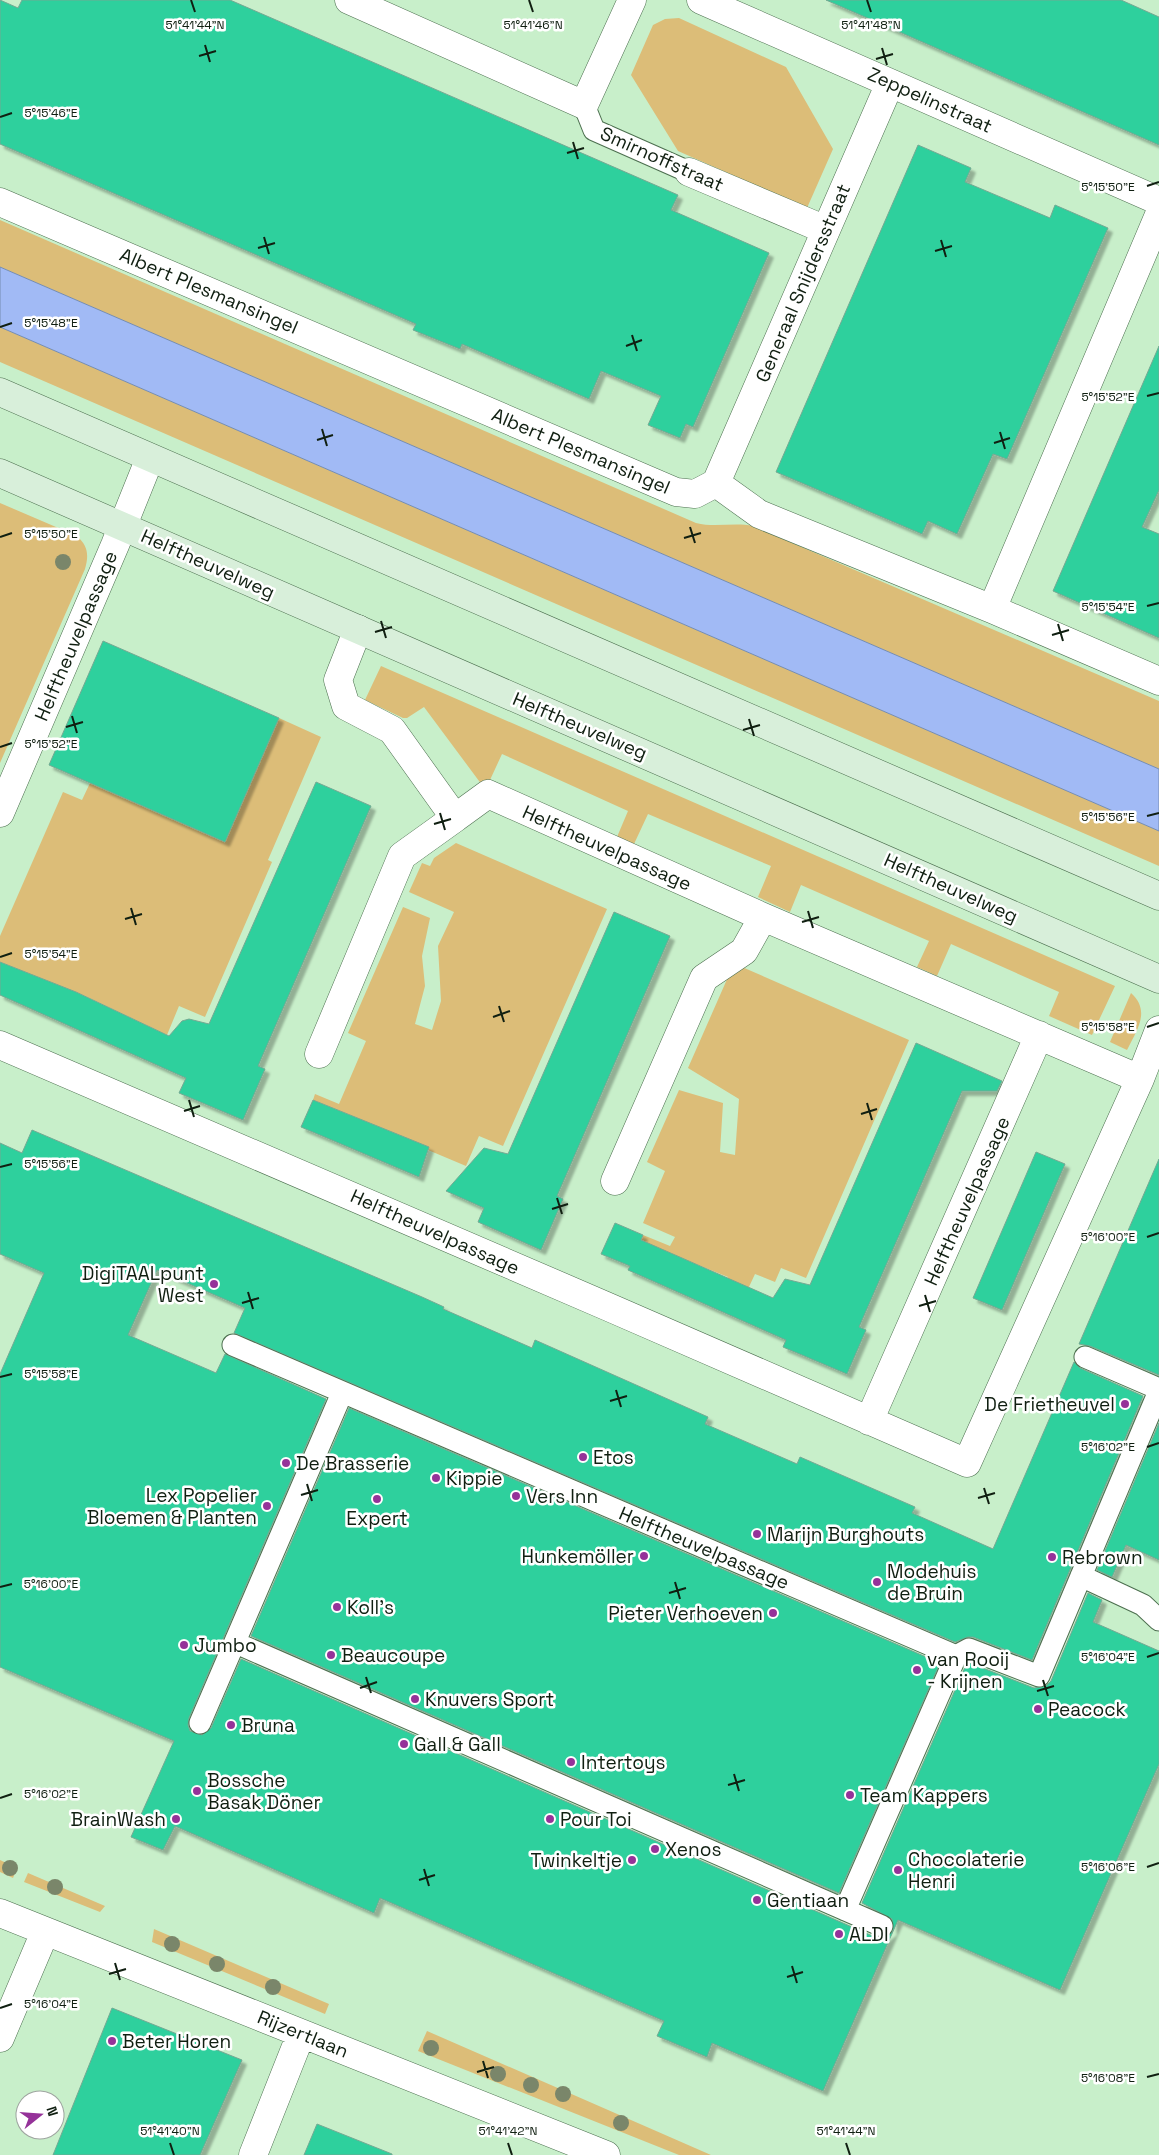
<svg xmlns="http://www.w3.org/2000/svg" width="1159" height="2155" font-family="'Space Grotesk',sans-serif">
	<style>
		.green { fill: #dcbd78 }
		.water { fill: #a1baf5; stroke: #768cb1 }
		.building { fill: #2dd09d; stroke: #75a993; filter: url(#shadow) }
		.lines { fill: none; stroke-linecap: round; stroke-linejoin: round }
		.pedestrian-casing { stroke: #4c6f4f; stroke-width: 23 }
		.minor-casing { stroke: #4c6f4f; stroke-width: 29 }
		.secondary-casing { stroke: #4c6f4f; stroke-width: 29 }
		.pedestrian { stroke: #fff; stroke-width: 21 }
		.minor { stroke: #fff; stroke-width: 28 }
		.secondary { stroke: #d8efda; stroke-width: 28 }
		.tree { fill: #7a866a }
		.ticks { fill: none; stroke: #101f11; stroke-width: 2 }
		.poi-dot { fill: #953299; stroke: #fff; stroke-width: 2 }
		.labels { text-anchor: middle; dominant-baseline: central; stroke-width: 5; stroke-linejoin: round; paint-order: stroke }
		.street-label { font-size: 19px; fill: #101f11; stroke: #fff }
		.poi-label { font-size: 19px; fill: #101f11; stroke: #fff; text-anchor: start }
		.ticks-label { font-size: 12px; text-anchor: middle; fill: #101f11; stroke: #fff; stroke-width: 5; stroke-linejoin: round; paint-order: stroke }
	</style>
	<defs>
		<filter id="shadow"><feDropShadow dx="4.5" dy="4.5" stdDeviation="1" flood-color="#0004"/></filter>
	</defs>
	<rect width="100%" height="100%" fill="#c8efca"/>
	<path class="green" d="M679 18 786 67 833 149 807 208 678 151 631 75 653 25 665 19Z
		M0 220 696 523C715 528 734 522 753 526L1159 701V769L0 267Z
		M0 327 1159 831V866L0 362Z
		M0 503 77 536C88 546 89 555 85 569L0 763Z
		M381 666 1115 986 1092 1035 1049 1016 1059 992 951 944 937 976 917 967 929 941 801 885 790 912 758 897 771 866 648 814 634 844 617 837 628 811 502 754 490 780 482 785 424 707 407 718H403L365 700Z
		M279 718 321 737 268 860 272 862 205 1017 179 1006 167 1035 85 996 0 962V936L63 792 82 800 90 783 225 842Z
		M456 843 607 909 503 1146 479 1136 466 1166 428 1150V1147L313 1100 315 1094 339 1104 366 1041 348 1033 403 907 430 918 422 956 425 986 415 1024 432 1030 441 1001 438 946 454 912 409 892 422 863 430 866 434 858Z
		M742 967 909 1040 806 1278 781 1268 775 1282 755 1274 748 1289 727 1279 728 1277 641 1242 643 1235 670 1246 675 1237 643 1223 665 1171 647 1162 679 1090 723 1103 720 1152 735 1155 739 1099 688 1068 728 977Z
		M1131 993C1151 1011 1137 1030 1127 1050L1110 1042Z
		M0 1860 17 1868 13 1878 0 1872Z
		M28 1873 105 1906 100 1912 24 1882Z
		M154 1929 329 2004 325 2014 152 1942Z
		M427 2031 711 2155H679L418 2051Z"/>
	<path class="water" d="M0 267 1159 769V831L0 327Z"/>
	<path class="building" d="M0 0 18 8 22 0H230L678 195 671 210 769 253 693 427 686 424 680 438 648 425 661 396 601 371 589 399 462 344 460 349 413 330 416 324 0 144Z
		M826 0H1121L1159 17V145Z
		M918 145 971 168 965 182 1050 218 1055 205 1108 228 1007 459 993 454 957 534 928 521 922 534 776 472Z
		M1159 346V490L1142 527 1159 534V638L1053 591Z
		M103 641 279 718 225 842 49 765Z
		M316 782 371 806 258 1066 265 1069 243 1120 179 1093 186 1078 0 995V962L76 992 169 1036 182 1021 189 1019 209 1024Z
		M614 912 670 936 557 1196 563 1199 541 1250 478 1222 484 1208 446 1191 484 1148 508 1154Z
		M916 1043 1002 1081 997 1091H962L859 1327 866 1330 847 1374 783 1347 786 1340 628 1270 630 1266 601 1254 615 1223 643 1235 641 1240 773 1298 785 1279 810 1285Z
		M313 1100 429 1147 419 1177 301 1127Z
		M32 1130 422 1297 444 1307 443 1309 532 1348 535 1340 708 1417 705 1424 797 1464 800 1457 915 1507 912 1513 993 1549 1074 1362 1080 1368 1143 1396 1032 1660 973 1637H968L955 1642 234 1333 245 1308 157 1270 128 1335 216 1373 225 1354 326 1399 189 1718 188 1725 190 1731 202 1735 211 1728 241 1659 877 1938H884L893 1931 892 1919 862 1903 966 1665 970 1663 1034 1688 1046 1686 1051 1681 1088 1593 1102 1600 1093 1622 1159 1651V1764L1060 1990 898 1920 823 2091 712 2043 707 2057 657 2036 664 2021 380 1898 374 1913 175 1826 163 1850 131 1837 174 1741 0 1667V1374L44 1273 0 1254V1143L22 1153Z
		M1036 1152 1065 1164 1002 1310 973 1298Z
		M1159 1159V1375L1090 1346 1079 1344Z
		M349 1408 940 1663 839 1893 251 1636Z
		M1159 1423V1560L1126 1545 1112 1577 1097 1570Z
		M112 2008 242 2060 200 2155H53Z
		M317 2124 392 2154V2155H304Z"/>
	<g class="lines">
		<g class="pedestrian-casing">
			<path id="pedestrian" d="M584 105 594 130 689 172
				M233 1345 956 1656 969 1649 1039 1676 1159 1391
				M1085 1357 1159 1389
				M1081 1576 1143 1605 1159 1620
				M236 1643 882 1926
				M200 1723 342 1393
				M845 1910 956 1656"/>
		</g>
		<g class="minor-casing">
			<path id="minor" d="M349 0 584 105 632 0
				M701 0 1159 201
				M689 172 826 230
				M0 202 676 492 695 494 716 483 759 514 992 609 1159 681
				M716 483 890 83
				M992 609 1159 215
				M358 629 338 680 346 706 392 730 455 818 488 794 763 917 1140 1079
				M0 813 115 545 150 458
				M0 1045C323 1182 645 1323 967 1463L1140 1079 1159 1030
				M319 1054 402 856 455 818
				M615 1181 704 978 744 951 763 917
				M869 1421 1039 1035
				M0 1913 606 2155
				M0 2038 45 1932
				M253 2155 301 2034"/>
		</g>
		<g class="secondary-casing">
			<path id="secondary" d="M0 392 1159 896
				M0 473 1159 979"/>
		</g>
		<use href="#pedestrian" class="pedestrian"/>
		<use href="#minor" class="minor"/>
		<use href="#secondary" class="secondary"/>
	</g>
	<g class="tree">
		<circle cx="63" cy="562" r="8"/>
		<circle cx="10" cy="1868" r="8"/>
		<circle cx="55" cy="1887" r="8"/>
		<circle cx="172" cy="1944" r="8"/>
		<circle cx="217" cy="1964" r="8"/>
		<circle cx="273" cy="1987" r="8"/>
		<circle cx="431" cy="2048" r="8"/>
		<circle cx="498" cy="2074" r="8"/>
		<circle cx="531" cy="2085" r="8"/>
		<circle cx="563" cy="2094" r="8"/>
		<circle cx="621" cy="2123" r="8"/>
	</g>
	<path class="ticks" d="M191 0 195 12M529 0 533 12M867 0 871 12M205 45 210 62M882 48 887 65M199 56 216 51M876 59 893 54M0 117 12 113M573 142 578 159M567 153 584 148M1147 186 1159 182M264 237 269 254M941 240 946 257M258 248 275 243M935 251 952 246M0 327 12 323M632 335 637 351M626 346 642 340M1147 396 1159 393M322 429 327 446M1000 432 1005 449M317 440 333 435M994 443 1010 438M690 527 695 543M0 537 12 533M684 538 701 533M1147 606 1159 603M381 621 386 638M1058 624 1063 641M375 632 392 627M1052 635 1069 630M72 716 77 733M749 719 754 736M66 727 83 722M743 730 760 725M0 747 12 743M440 813 445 830M1147 816 1159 813M434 824 451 819M131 908 136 925M808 911 813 928M125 919 142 914M802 922 819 917M0 957 12 953M499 1006 504 1022M493 1017 510 1011M1147 1027 1159 1023M189 1100 194 1117M867 1103 872 1120M184 1111 200 1106M861 1114 877 1109M0 1167 12 1164M557 1198 562 1214M552 1209 568 1204M1147 1237 1159 1233M248 1292 253 1309M925 1295 930 1312M242 1303 259 1298M919 1306 936 1301M0 1377 12 1374M616 1390 621 1407M610 1401 627 1396M1147 1447 1159 1443M307 1484 312 1501M984 1488 989 1504M301 1495 318 1490M978 1498 995 1493M675 1582 680 1599M0 1587 12 1584M669 1593 686 1588M1147 1657 1159 1653M366 1677 371 1693M1043 1680 1048 1696M360 1688 377 1682M1037 1691 1054 1686M734 1774 739 1791M728 1785 745 1780M0 1798 12 1794M1147 1867 1159 1863M424 1869 429 1886M419 1880 435 1875M115 1963 120 1980M792 1966 797 1983M109 1974 126 1969M787 1977 803 1972M0 2008 12 2004M483 2061 488 2078M477 2072 494 2067M1147 2077 1159 2074M170 2143 174 2155M508 2143 512 2155M846 2143 850 2155"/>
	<g class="poi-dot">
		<circle cx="214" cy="1284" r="5"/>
		<circle cx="1125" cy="1404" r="5"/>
		<circle cx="583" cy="1457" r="5"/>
		<circle cx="286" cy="1463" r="5"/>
		<circle cx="436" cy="1478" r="5"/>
		<circle cx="516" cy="1496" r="5"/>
		<circle cx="377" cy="1499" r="5"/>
		<circle cx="267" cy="1506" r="5"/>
		<circle cx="757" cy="1534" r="5"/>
		<circle cx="644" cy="1556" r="5"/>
		<circle cx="1052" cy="1557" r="5"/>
		<circle cx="877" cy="1582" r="5"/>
		<circle cx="337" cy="1607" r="5"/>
		<circle cx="773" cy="1613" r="5"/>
		<circle cx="184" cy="1645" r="5"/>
		<circle cx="331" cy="1655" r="5"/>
		<circle cx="917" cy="1670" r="5"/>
		<circle cx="415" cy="1699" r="5"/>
		<circle cx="1038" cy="1709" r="5"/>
		<circle cx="231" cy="1725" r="5"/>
		<circle cx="404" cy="1744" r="5"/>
		<circle cx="571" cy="1762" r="5"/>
		<circle cx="197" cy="1791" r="5"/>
		<circle cx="850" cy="1795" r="5"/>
		<circle cx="176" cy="1819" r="5"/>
		<circle cx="550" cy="1819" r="5"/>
		<circle cx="655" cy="1849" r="5"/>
		<circle cx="632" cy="1860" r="5"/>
		<circle cx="898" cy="1870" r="5"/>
		<circle cx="757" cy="1900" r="5"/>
		<circle cx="839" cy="1934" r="5"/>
		<circle cx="112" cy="2041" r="5"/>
	</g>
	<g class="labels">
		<g class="street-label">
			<text transform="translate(930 100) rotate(24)">Zeppelinstraat</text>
			<text transform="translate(662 159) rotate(24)">Smirnoffstraat</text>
			<text transform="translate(803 283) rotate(-67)">Generaal Snijdersstraat</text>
			<text transform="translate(209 291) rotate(23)">Albert Plesmansingel</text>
			<text transform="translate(581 451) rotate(23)">Albert Plesmansingel</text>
			<text transform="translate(208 564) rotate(24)">Helftheuvelweg</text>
			<text transform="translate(76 636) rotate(-67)">Helftheuvelpassage</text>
			<text transform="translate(580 726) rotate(23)">Helftheuvelweg</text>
			<text transform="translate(607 848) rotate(24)">Helftheuvelpassage</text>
			<text transform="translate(951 888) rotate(24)">Helftheuvelweg</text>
			<text transform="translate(967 1201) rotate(-66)">Helftheuvelpassage</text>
			<text transform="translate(435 1232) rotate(24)">Helftheuvelpassage</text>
			<text transform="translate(704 1548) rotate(23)">Helftheuvelpassage</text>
			<text transform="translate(303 2034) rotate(22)">Rijzertlaan</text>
		</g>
		<g class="poi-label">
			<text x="204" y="1273" text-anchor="end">DigiTAALpunt<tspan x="204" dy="22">West</tspan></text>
			<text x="1115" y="1404" text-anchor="end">De Frietheuvel</text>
			<text x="593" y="1457">Etos</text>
			<text x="296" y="1463">De Brasserie</text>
			<text x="446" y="1478">Kippie</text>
			<text x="257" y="1495" text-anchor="end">Lex Popelier<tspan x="257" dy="22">Bloemen &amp; Planten</tspan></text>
			<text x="526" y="1496">Vers Inn</text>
			<text x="377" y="1518" text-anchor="middle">Expert</text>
			<text x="767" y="1534">Marijn Burghouts</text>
			<text x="634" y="1556" text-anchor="end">Hunkemöller</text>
			<text x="1062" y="1557">Rebrown</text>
			<text x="887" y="1571">Modehuis<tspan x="887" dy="22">de Bruin</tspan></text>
			<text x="347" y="1607">Koll's</text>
			<text x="763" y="1613" text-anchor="end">Pieter Verhoeven</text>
			<text x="194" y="1645">Jumbo</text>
			<text x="341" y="1655">Beaucoupe</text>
			<text x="927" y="1659">van Rooij<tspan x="927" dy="22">- Krijnen</tspan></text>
			<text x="425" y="1699">Knuvers Sport</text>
			<text x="1048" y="1709">Peacock</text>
			<text x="241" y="1725">Bruna</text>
			<text x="414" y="1744">Gall &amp; Gall</text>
			<text x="581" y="1762">Intertoys</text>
			<text x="207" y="1780">Bossche<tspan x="207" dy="22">Basak Döner</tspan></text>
			<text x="860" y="1795">Team Kappers</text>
			<text x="166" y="1819" text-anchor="end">BrainWash</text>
			<text x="560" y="1819">Pour Toi</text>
			<text x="665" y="1849">Xenos</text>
			<text x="908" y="1859">Chocolaterie<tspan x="908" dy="22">Henri</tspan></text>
			<text x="622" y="1860" text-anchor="end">Twinkeltje</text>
			<text x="767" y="1900">Gentiaan</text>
			<text x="849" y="1934">ALDI</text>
			<text x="122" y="2041">Beter Horen</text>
		</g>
	</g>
	<g class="ticks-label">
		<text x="195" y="29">51°41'44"N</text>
		<text x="533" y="29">51°41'46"N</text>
		<text x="871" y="29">51°41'48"N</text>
		<text x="51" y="117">5°15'46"E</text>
		<text x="1108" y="191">5°15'50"E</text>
		<text x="51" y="327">5°15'48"E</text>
		<text x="1108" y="401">5°15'52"E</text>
		<text x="51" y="538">5°15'50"E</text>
		<text x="1108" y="611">5°15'54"E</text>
		<text x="51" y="748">5°15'52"E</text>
		<text x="1108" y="821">5°15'56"E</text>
		<text x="51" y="958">5°15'54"E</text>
		<text x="1108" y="1031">5°15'58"E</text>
		<text x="51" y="1168">5°15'56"E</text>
		<text x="1108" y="1241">5°16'00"E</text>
		<text x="51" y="1378">5°15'58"E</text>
		<text x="1108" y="1451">5°16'02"E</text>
		<text x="51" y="1588">5°16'00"E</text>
		<text x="1108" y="1661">5°16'04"E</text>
		<text x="51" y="1798">5°16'02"E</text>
		<text x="1108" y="1871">5°16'06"E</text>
		<text x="51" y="2008">5°16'04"E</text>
		<text x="1108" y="2082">5°16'08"E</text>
		<text x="170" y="2135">51°41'40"N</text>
		<text x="508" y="2135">51°41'42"N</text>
		<text x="846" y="2135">51°41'44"N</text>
	</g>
	<g transform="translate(40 2115) rotate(73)"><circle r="24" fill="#ffffff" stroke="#9fa5a0"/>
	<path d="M0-4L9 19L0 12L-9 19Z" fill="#953299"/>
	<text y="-8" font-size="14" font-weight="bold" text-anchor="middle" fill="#101f11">N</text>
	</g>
</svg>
